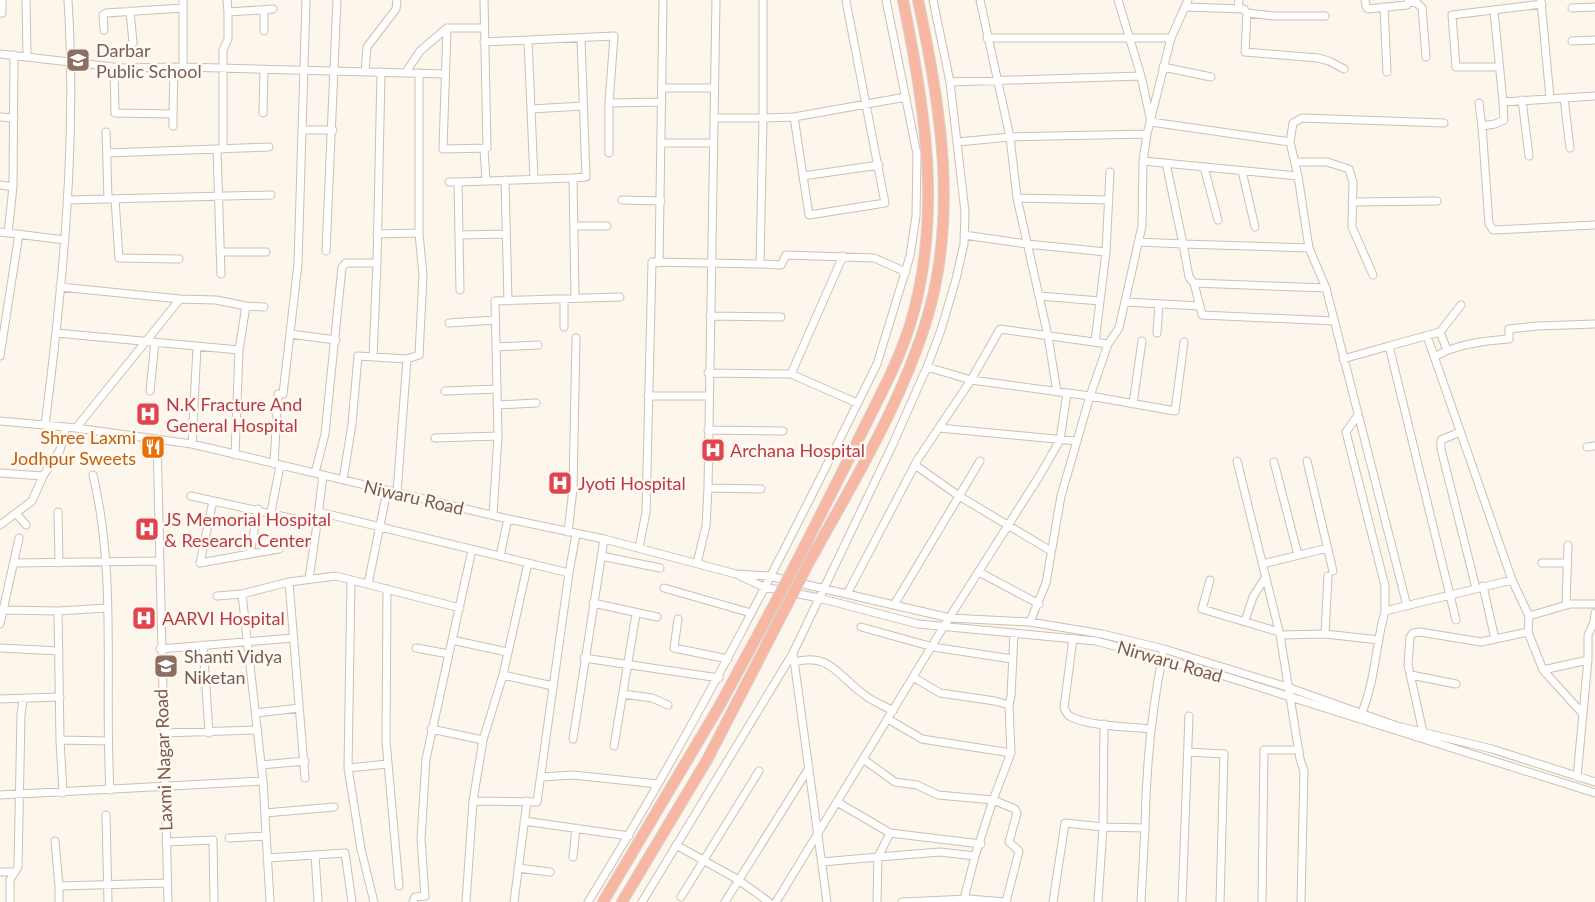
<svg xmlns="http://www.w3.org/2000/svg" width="1595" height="902" font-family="Lato,sans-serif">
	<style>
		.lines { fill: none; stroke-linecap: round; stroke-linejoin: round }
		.minor-casing { stroke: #d1beb0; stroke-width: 9 }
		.highway-casing { stroke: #dad1cd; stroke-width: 12 }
		.minor { stroke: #fff; stroke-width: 7 }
		.highway { stroke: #f7b7a3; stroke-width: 10 }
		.highway-bridge-casing { stroke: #dad1cd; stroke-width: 12; stroke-linecap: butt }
		.highway-bridge { stroke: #f7b7a3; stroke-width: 10 }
		.labels { text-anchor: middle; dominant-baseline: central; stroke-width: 5; stroke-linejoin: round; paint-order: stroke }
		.education-label { font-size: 18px; fill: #785e54; stroke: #fffaf3; text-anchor: start }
		.health-label { font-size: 18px; fill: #be3a42; stroke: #fffaf3; text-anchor: start }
		.food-label { font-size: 18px; fill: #c56008; stroke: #fffaf3; text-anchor: end }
		.street-label { font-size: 18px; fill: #7a5c4d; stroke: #fffaf3 }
	</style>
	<rect width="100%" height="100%" fill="#fdf6ec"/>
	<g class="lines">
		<g class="minor-casing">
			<path id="minor" d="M26 0 27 56
				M183 0V67
				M227 0 228 12 273 9
				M484 0 487 148 443 149 447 28H484
				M980 0 1010 137 1017 198 1048 336 1057 392
				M1118 0 1141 76 1151 122 1290 142
				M1365 0 1366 6 1368 9 1407 5 1409 0
				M1541 1 1550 98
				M1409 2 1417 3 1422 8 1426 57
				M1185 7 1244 9 1247 13 1245 52 1318 58 1329 61 1344 69
				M1384 7 1387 72
				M1238 8 1239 0
				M1572 8 1595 7
				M264 10V31
				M130 11 133 43
				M1494 11 1503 102
				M0 13H2V0
				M1247 13 1274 16H1325
				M104 30 103 15 106 13 183 8
				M987 38H1171
				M1572 41 1595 40
				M484 42 528 40
				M0 54 122 68 183 67 445 74
				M1163 67 1211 77
				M1499 67H1456L1452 15 1542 4
				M114 68 115 113 173 114 174 67
				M365 72 367 47 396 9 397 0
				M406 72 420 51 447 28
				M950 82 1141 76
				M662 88H714
				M1595 96 1503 102 1504 120 1495 124 1482 126 1489 224 1493 230 1595 225
				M1564 98 1570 148
				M1522 100 1529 156
				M1479 103 1482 126
				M531 109 583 106
				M263 113 264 69
				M173 114V126
				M0 117 14 118
				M794 117 809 215 885 203 846 1
				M714 118H763V0
				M302 130H333
				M106 132 108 199
				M958 142 1010 137 1147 134 1171 38 1188 0
				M661 143H713
				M217 149 221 274
				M223 149V50L228 39V12
				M484 149 486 181
				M107 153 269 147
				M609 153V103
				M1143 161 1298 176
				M1295 162H1327L1349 169 1353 182 1352 227 1373 275
				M1204 167 1218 220
				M1242 171 1255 227
				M803 176 879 165
				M573 178 586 177 581 38
				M534 179 528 40 614 36 609 103 662 102
				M505 180 508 301
				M449 182H458
				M0 185 13 187
				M1017 198 1109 200
				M115 199 119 258 179 259
				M67 200 271 195
				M622 200 661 201
				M1352 202 1437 201
				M574 226H607
				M0 232 65 240
				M8 233 13 187 14 55
				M377 234 419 233
				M460 235 506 234
				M964 235 1027 244 1106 252 1095 342
				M1138 242 1183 244 1166 163
				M326 251 337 0
				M220 252H266
				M1106 252 1110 172
				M659 263 663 0
				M760 264 781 265 786 255 874 258 906 272
				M1194 283 1189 277 1183 244 1309 248
				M1326 288 1194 283 1202 315 1334 321
				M460 290 458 182 573 178 575 298
				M1039 296 1100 301
				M564 299V327
				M1125 302 1200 306
				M246 306 264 307
				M710 316 781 317
				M449 323 495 320
				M1440 332 1447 350
				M56 333 239 350 246 306 216 300 180 299 60 287
				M1157 333 1159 304
				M290 334 336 340
				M1389 346 1440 332 1461 305
				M496 347 538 345
				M0 356 19 234
				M373 357 377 263
				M1434 357C1457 344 1483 341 1509 339V329L1537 326 1595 324
				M407 359 419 355 423 276 419 233V73
				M1343 359 1389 346 1456 620
				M927 367 971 380 1090 396 1108 344 1119 328 1142 226 1143 161 1147 134
				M708 373 791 374 843 256
				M791 374 857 403
				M150 391 155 342
				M445 391 497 389
				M648 396H708
				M1133 404 1142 341
				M497 405 536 403
				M1358 415 1346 432 1385 586V611
				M0 421 76 428 192 444 508 519 604 539 736 574 769 576 950 618 1030 622 1102 634 1164 649 1287 687 1397 726 1492 749 1595 782
				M45 425C63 284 77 141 68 0
				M76 428 180 299
				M939 428 1077 441
				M708 430 783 431
				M1460 432 1441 440V449L1476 588
				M435 438 498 436
				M157 439 168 902
				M192 444 197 347
				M1587 447 1595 446
				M235 455 239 350
				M1237 461 1280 635 1300 759 1304 771 1301 902
				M1307 461 1333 571
				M1274 462 1298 555
				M274 464 278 394H283L298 264 306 0
				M915 465 959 496 1051 551
				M0 473 43 476 60 450 66 427
				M315 473 325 434 342 267 346 263H377L381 72
				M93 475C117 574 104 688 110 790
				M343 480 352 424 358 356 407 359 397 492
				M708 488 761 489
				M191 496 317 524 323 475
				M213 501 200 563 250 554 258 509
				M58 512 59 563
				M271 512 280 466
				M319 512 569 573 576 534
				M16 513 26 525
				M493 515 498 436 495 301 620 297
				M0 525 32 501 43 476
				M568 532 573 489 576 338
				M639 548 646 512 652 262 760 264 763 118 794 117 906 97
				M250 554 279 549
				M500 556 508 519
				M601 556 660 568
				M15 563 159 561
				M697 563 706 526 708 488 716 0
				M1542 563H1568
				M1262 564 1328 548
				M979 572 1039 604
				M740 576 764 587 819 598 918 624 1096 641 1221 675 1595 793
				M309 579 317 524
				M351 580 348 768 388 764
				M1210 580 1202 609 1279 632
				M1512 580 1529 616 1528 632 1543 670 1588 660
				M289 582 305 778
				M368 584 387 491
				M1483 586 1495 639
				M664 588 751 613
				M387 589 386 741 399 886
				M242 594 263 781 270 902
				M847 594 918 459 971 380 1000 329 1108 344
				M217 596 242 594 289 582 336 576 460 608
				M593 603 657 617
				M894 605 980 461
				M1566 605 1568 545
				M1407 606 1326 288 1309 248 1298 176 1290 142 1293 123 1302 118 1444 123
				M4 610 58 611 106 608
				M58 611 60 740 63 793
				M1529 616 1570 604H1595
				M678 619 674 648 728 659
				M1245 621 1253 597 1265 578
				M1030 622 1046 583 1061 496 1090 396 1175 411 1184 342
				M0 624 19 538
				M861 627 933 647 1012 659
				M1325 634 1328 576
				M1280 635 1325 634 1379 640
				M1073 638 1064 708C1066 712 1067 715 1071 717 1089 726 1130 727 1151 729
				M452 640 472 550
				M203 645 209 733
				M0 648 59 651
				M416 648 449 654
				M160 649 293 638
				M793 653 827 902
				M584 658 719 678
				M794 662C828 652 838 675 862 693 871 701 883 705 893 711
				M1543 670 1582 713
				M503 675 553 686
				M1411 675 1456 684
				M913 677 940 693 995 701 1009 705 1011 696 1014 633
				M623 694 652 698 668 705
				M0 699 60 697
				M256 713 299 708
				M1362 713C1376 677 1375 647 1385 611L1512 580 1427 336
				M888 719 922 739 1011 753
				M431 729 483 740
				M1423 732 1408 665 1410 637 1413 633 1420 632 1481 642 1528 632
				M163 733 257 730
				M573 739 604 539
				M60 740 107 741
				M614 746 636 614
				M1188 752 1224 754 1220 902
				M863 759 895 782 917 785 938 795 993 800 975 856 940 852 878 857 877 902
				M261 765 305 761
				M348 768 361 849 374 902
				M541 777 573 775 658 784
				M1577 777 1588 660V635L1594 622 1595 613
				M0 795 263 781
				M473 801 537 802 569 573
				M837 802 890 833 981 844
				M265 813 334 807
				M106 815 108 902
				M524 821 629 836
				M1145 828C1146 769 1151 712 1163 654
				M229 838 266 836
				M55 841 59 886
				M166 842 213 840 214 902
				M676 845 737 879 769 902
				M315 855 318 902
				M573 857 576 828
				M267 858 345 853 352 902
				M822 862 878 857 890 833
				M518 868 550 872
				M0 872H15
				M681 897 759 771
				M964 899 975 856
				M10 902V880L18 867 21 715 23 699
				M59 902V886L167 883
				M413 902 415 897 425 896 421 839 426 759 452 640 507 652
				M466 902 473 801 483 740 503 675 528 563
				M514 902 527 801
				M588 902C695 729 787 547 877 364L910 256 916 216 917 154 886 0
				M642 902 793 653 892 446 927 367 941 330 956 279 964 244 965 212 950 82 933 0
				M725 902 809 768
				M776 902 944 626 1040 475 1060 440 1067 393
				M902 902 969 899 1005 902
				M1006 902 1019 851 1009 842 1017 813 1015 809 993 800 1011 753 1009 705
				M1053 902 1065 823 1103 827 1104 724
				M1098 902 1103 827 1145 828 1141 902
				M1182 902 1189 716
				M1262 902 1264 750H1299"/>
		</g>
		<g class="highway-casing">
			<path id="highway" d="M798 559C822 512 846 465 869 418 884 388 900 357 910 325 943 217 925 107 903 0
				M807 566C850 488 898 410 925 325 959 219 941 107 918 0
				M603 902 720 705 776 601
				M622 902 707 760 787 605"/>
		</g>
		<use href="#minor" class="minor"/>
		<use href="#highway" class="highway"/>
		<g class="highway-bridge-casing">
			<path id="highway-bridge" d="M776 601 798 559
				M787 605 807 566"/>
		</g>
		<use href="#highway-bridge" class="highway-bridge"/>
	</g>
	<defs>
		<g id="school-square" transform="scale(1.25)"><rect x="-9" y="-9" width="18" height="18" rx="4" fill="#8d6e63" stroke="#fffaf3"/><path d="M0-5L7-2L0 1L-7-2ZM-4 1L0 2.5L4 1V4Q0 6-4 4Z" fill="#fff"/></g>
		<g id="hospital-square" transform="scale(1.25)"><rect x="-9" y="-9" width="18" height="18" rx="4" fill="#e0444e" stroke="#fffaf3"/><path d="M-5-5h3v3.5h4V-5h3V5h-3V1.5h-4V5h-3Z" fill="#fff"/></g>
		<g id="restaurant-square" transform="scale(1.25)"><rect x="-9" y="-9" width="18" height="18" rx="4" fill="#e8710a" stroke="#fffaf3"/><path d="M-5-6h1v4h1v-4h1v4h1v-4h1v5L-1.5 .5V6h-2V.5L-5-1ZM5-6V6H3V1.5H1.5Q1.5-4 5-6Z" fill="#fff"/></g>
	</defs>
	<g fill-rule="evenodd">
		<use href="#school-square" x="78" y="60"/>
		<use href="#hospital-square" x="148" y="414"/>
		<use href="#restaurant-square" x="153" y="447"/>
		<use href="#hospital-square" x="713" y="450"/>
		<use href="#hospital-square" x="560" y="483"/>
		<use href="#hospital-square" x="147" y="529"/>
		<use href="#hospital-square" x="144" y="618"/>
		<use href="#school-square" x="166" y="666"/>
	</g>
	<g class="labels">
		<g class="education-label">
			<text x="96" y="50">Darbar<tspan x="96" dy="21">Public School</tspan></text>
			<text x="184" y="656">Shanti Vidya<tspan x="184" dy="21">Niketan</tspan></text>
		</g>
		<g class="health-label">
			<text x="166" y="404">N.K Fracture And<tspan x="166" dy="21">General Hospital</tspan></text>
			<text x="730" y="450">Archana Hospital</text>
			<text x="578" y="483">Jyoti Hospital</text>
			<text x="164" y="519">JS Memorial Hospital<tspan x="164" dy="21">&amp; Research Center</tspan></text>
			<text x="162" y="618">AARVI Hospital</text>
		</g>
		<g class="food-label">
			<text x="136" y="437">Shree Laxmi<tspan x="136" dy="21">Jodhpur Sweets</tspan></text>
		</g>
		<g class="street-label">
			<text transform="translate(414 497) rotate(13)">Niwaru Road</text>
			<text transform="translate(1170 661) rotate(16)">Nirwaru Road</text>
			<text transform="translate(163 760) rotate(-92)">Laxmi Nagar Road</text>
		</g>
	</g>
</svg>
